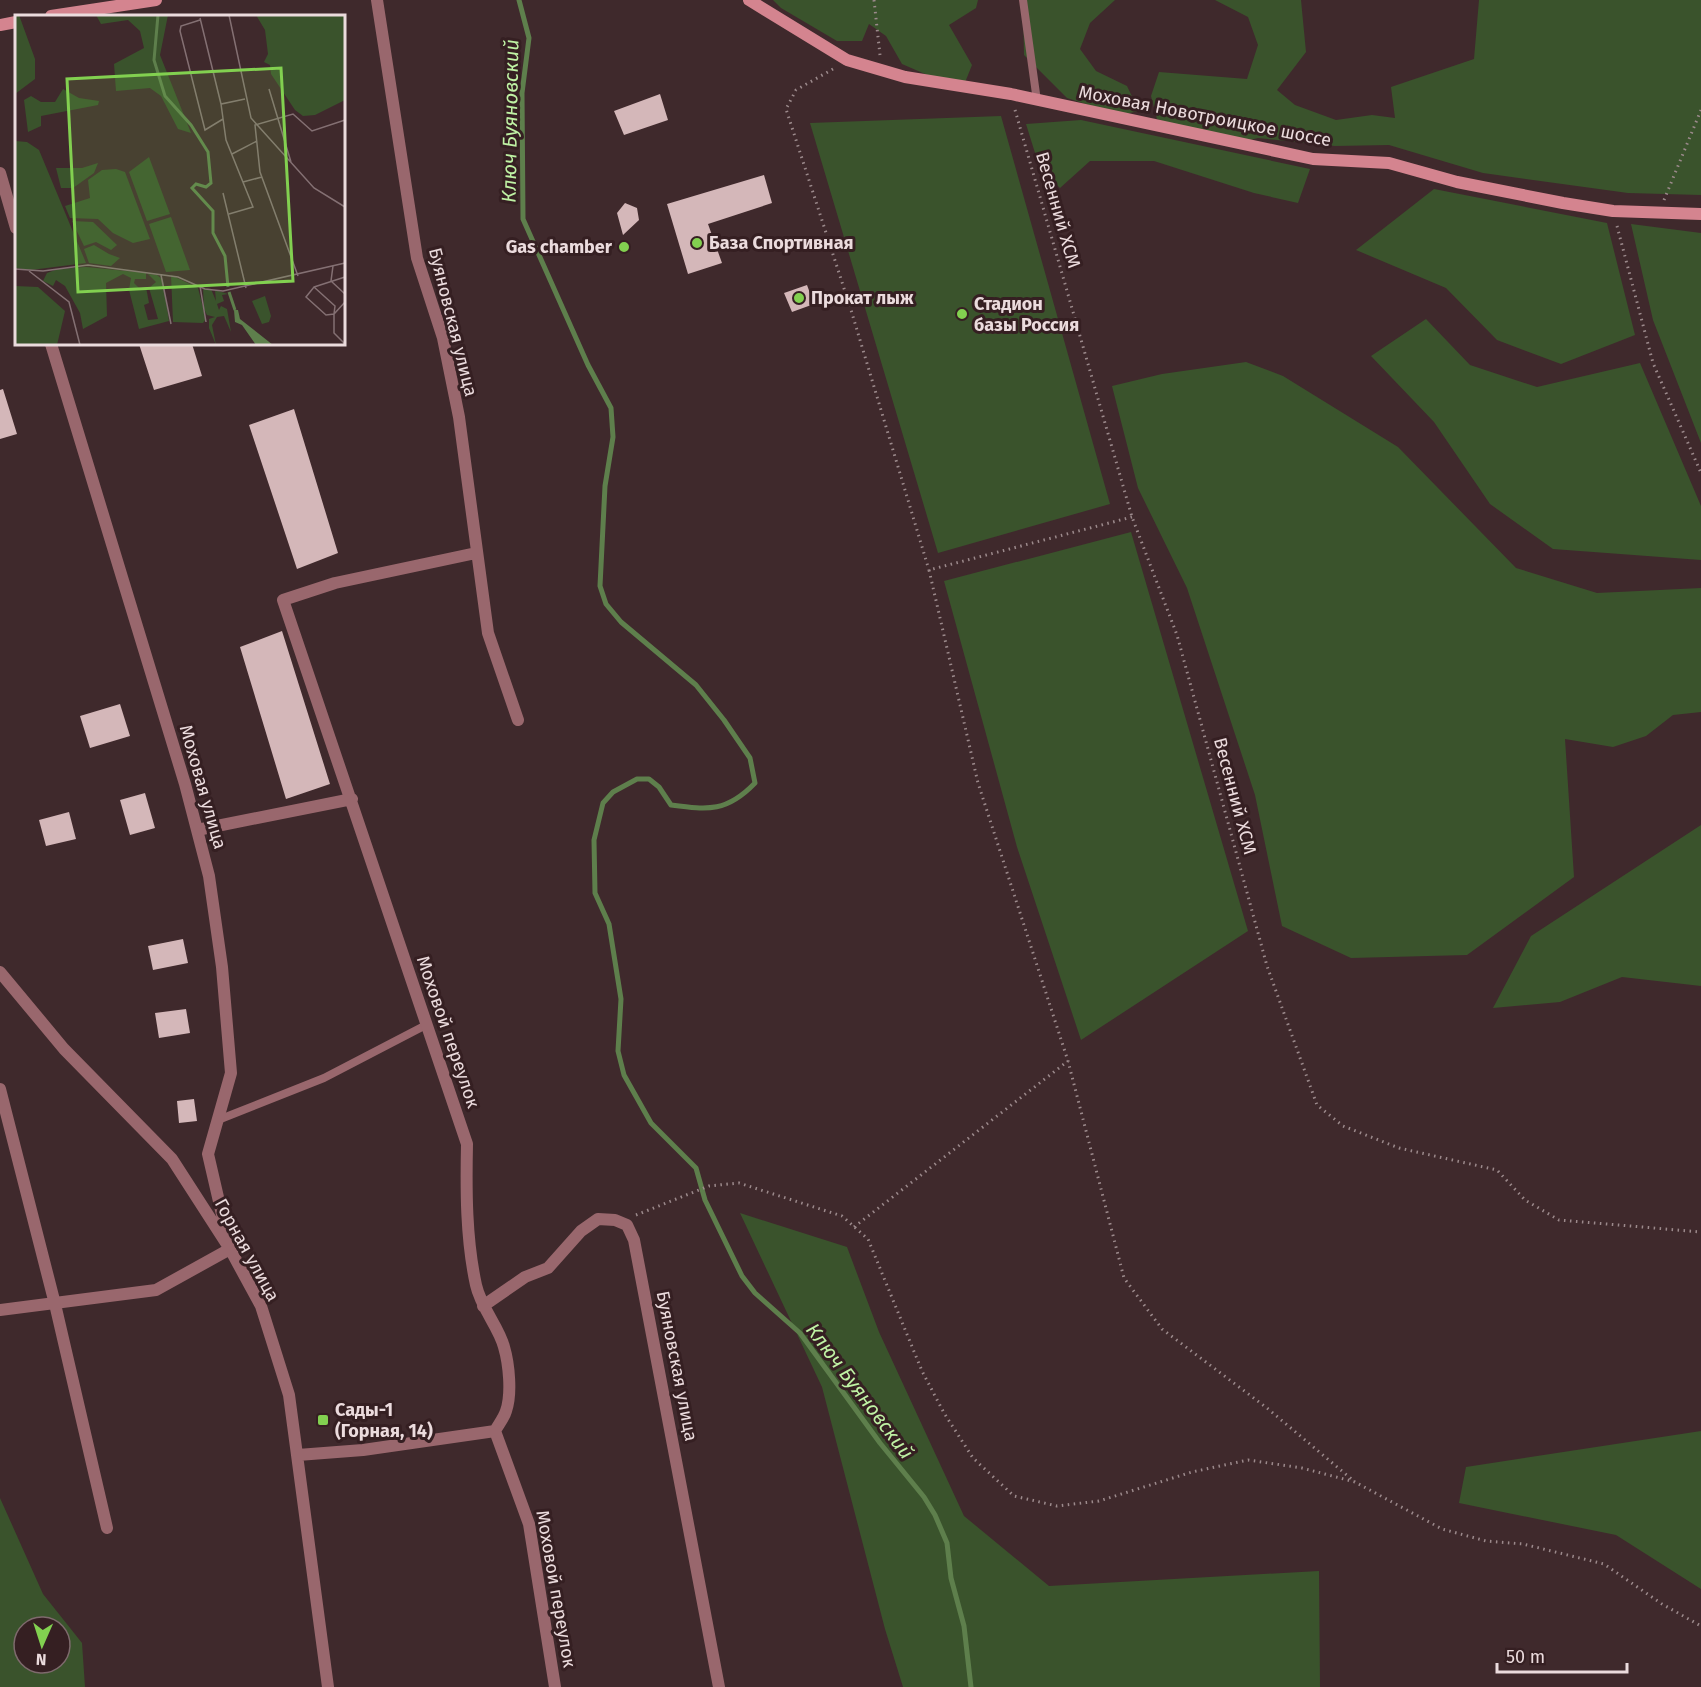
<svg xmlns="http://www.w3.org/2000/svg" width="1701" height="1687" font-family="'Fira Sans',sans-serif">
	<style>
		.green { fill: #3a532c; fill-rule: evenodd }
		.lines { fill: none; stroke-linecap: round; stroke-linejoin: round }
		.stream { stroke: #5e7f4c; stroke-width: 5 }
		.building { fill: #d4b7b9 }
		.path { stroke: #9c8a8c; stroke-width: 3; stroke-dasharray: 1.5 4.5; stroke-linecap: butt }
		.lane { stroke: #99676d; stroke-width: 8 }
		.street { stroke: #99676d; stroke-width: 12 }
		.secondary { stroke: #d4848f; stroke-width: 12 }
		.poi-dot { fill: #82d050; stroke: #351f22; stroke-width: 2 }
		.labels { text-anchor: middle; dominant-baseline: central; stroke-width: 6; stroke-linejoin: round; paint-order: stroke }
		.street-label { font-size: 18px; fill: #ebdbdd; stroke: #351f22 }
		.poi-label { font-size: 18px; font-weight: bold; fill: #ebdbdd; stroke: #351f22; text-anchor: start }
		.water-label { font-size: 20px; font-style: italic; fill: #bff2a4; stroke: #351f22 }
		.inset-river { fill: none; stroke: #5e7f4c; stroke-width: 3 }
		.inset-road { fill: none; stroke: #847073; stroke-width: 1.5 }
		.view { fill: #82d050; fill-opacity: 0.15; stroke: #82d050; stroke-width: 3 }
		.inset-edge { fill: none; stroke: #ebdbdd; stroke-width: 3 }
	</style>
	<rect width="100%" height="100%" fill="#3f292c"/>
	<path class="green" d="M773 0H978L976 8 949 25 972 65 962 90 902 64 886 36 869 24 862 41H837L781 8Z
		M1023 0H1115L1090 23 1080 49 1096 71 1127 86 1139 111 1120 115 1067 98 1024 55Z
		M1215 0H1301L1306 52 1277 90 1295 105 1336 120 1372 115 1395 118 1391 87 1474 59 1479 0H1701V195L1628 193 1483 173 1389 145 1335 146 1258 138 1229 145 1157 119 1151 96 1159 72 1247 79 1258 45 1248 17Z
		M1001 116 1110 504 938 553 810 123Z
		M1081 120 1310 169 1298 203 1254 193 1154 161H1090L1060 188 1040 169 1026 124Z
		M1434 189 1607 223 1635 335 1561 364 1497 340 1446 288 1356 250Z
		M1631 224 1701 233V443L1653 320Z
		M1426 319 1470 365 1537 387 1640 363 1701 506V560L1553 549 1490 504 1434 422 1371 356Z
		M1246 362 1283 376 1398 447 1516 568 1597 593 1701 588V712L1673 715 1646 736 1613 747 1565 739 1574 877 1467 955 1351 958 1282 926 1255 795 1187 588 1138 488 1112 386 1162 374Z
		M1131 532 1248 931 1081 1040 1017 847 944 581Z
		M1701 825V986L1622 977 1560 1002 1493 1008 1531 936Z
		M740 1213 847 1247 879 1332 964 1516 1049 1586 1319 1571 1320 1687H903L885 1629 822 1387Z
		M1701 1431V1589L1616 1535 1459 1503 1466 1467Z
		M0 1498 43 1594 82 1643 85 1687H0ZM24 1627H60V1663H24Z"/>
	<g class="lines">
		<path class="stream" d="M519 0 529 38 522 93 523 219 588 365 611 408 613 437 605 486 600 586 606 604 621 622 696 685 724 720 750 758 755 783C727 812 709 810 671 805L659 787 649 779H637L613 792 603 803 594 840 595 893 609 924 621 999 618 1051 624 1075 651 1123 696 1168 705 1200 742 1276 755 1293 800 1333 880 1443 924 1497 935 1515 947 1543 951 1578 964 1626 971 1687"/>
	</g>
	<path class="building" d="M660 94 668 120 624 135 614 111Z
		M764 175 772 203 708 224 722 263 688 274 667 204Z
		M625 203 637 208 639 220 623 235 617 213Z
		M807 285 814 304 792 312 784 293Z
		M139 344H192L202 376 154 390Z
		M3 389 17 434 0 439V390Z
		M294 409 338 553 297 569 249 425Z
		M282 631 330 784 286 799 240 647Z
		M120 704 130 736 90 748 80 716Z
		M145 793 155 828 130 835 120 800Z
		M69 812 76 839 46 846 39 820Z
		M183 939 188 963 153 970 148 946Z
		M186 1009 190 1033 159 1038 155 1013Z
		M194 1099 197 1121 179 1123 177 1101Z"/>
	<g class="lines">
		<path class="path" d="M874 0 880 55
			M833 69 796 90 786 109 851 310 929 570
			M1015 110 1132 517 1177 635 1267 966 1317 1105 1343 1126 1399 1148 1497 1170 1525 1200 1559 1220 1701 1232
			M1664 200 1701 110
			M1617 226 1653 363 1701 473
			M1132 517 929 570 978 783 1068 1061 1124 1278 1162 1329 1267 1408 1355 1482
			M636 1215 709 1186 739 1183 842 1216 868 1239 922 1371 944 1413 973 1458 1014 1496 1057 1506 1099 1501 1192 1472 1248 1460 1302 1468 1355 1482 1442 1529 1486 1541 1523 1544 1604 1564 1662 1604 1701 1626
			M854 1227 1068 1061"/>
		<path class="lane" d="M1023 0 1037 101
			M218 1120 324 1078 426 1025"/>
		<path class="street" d="M377 0 417 258 443 338 459 417 488 633 518 720
			M0 173 16 228
			M476 553 335 583 283 600 467 1144C466 1190 466 1239 476 1285 481 1308 499 1327 504 1347 509 1364 512 1394 506 1411 504 1418 498 1425 495 1431
			M197 830 352 799
			M0 972 64 1049 172 1159 230 1249 261 1306 289 1395 328 1687
			M0 1089 55 1304 107 1528
			M483 1306 525 1277 548 1268 581 1231 598 1219 615 1220 627 1225 634 1240 719 1687
			M0 1310 156 1290 230 1249 208 1154 231 1073 222 967 209 876 185 784 51 344
			M298 1455 363 1450 495 1431 529 1524 555 1687"/>
		<path class="secondary" d="M749 0 847 60 905 77 1011 94 1313 159 1389 163 1457 182 1563 203 1613 211 1701 214
			M51 16 156 0
			M0 25 16 22"/>
	</g>
	<g class="poi-dot">
		<circle cx="697" cy="243" r="6"/>
		<circle cx="624" cy="247" r="6"/>
		<circle cx="799" cy="298" r="6"/>
		<circle cx="962" cy="314" r="6"/>
		<rect x="317" y="1414" width="12" height="12" rx="3"/>
	</g>
	<g class="labels">
		<g class="street-label">
			<text transform="translate(1205 116) rotate(11)">Моховая Новотроицкое шоссе</text>
			<text transform="translate(1058 210) rotate(74)">Весенний ХСМ</text>
			<text transform="translate(453 322) rotate(76)">Буяновская улица</text>
			<text transform="translate(203 787) rotate(74)">Моховая улица</text>
			<text transform="translate(1235 796) rotate(75)">Весенний ХСМ</text>
			<text transform="translate(448 1032) rotate(71)">Моховой переулок</text>
			<text transform="translate(247 1250) rotate(61)">Горная улица</text>
			<text transform="translate(677 1366) rotate(79)">Буяновская улица</text>
			<text transform="translate(556 1589) rotate(80)">Моховой переулок</text>
		</g>
		<g class="poi-label">
			<text x="709" y="243">База Спортивная</text>
			<text x="612" y="247" text-anchor="end">Gas chamber</text>
			<text x="811" y="298">Прокат лыж</text>
			<text x="974" y="304">Стадион<tspan x="974" dy="21">базы Россия</tspan></text>
			<text x="335" y="1410">Сады-1<tspan x="335" dy="21">(Горная, 14)</tspan></text>
		</g>
		<g class="water-label">
			<text transform="translate(510 121) rotate(-89)">Ключ Буяновский</text>
			<text transform="translate(860 1391) rotate(53)">Ключ Буяновский</text>
		</g>
	</g>
	<g transform="translate(15 15)">
		<rect width="330" height="330" fill="#3f292c"/>
		<path d="M0 0H4L20 44V64L0 79ZM81 0H153L145 40 176 118 163 114 146 81 135 73 101 76 99 49 129 33 125 16 113 5 86 9ZM241 0H330V85L300 100 288 101 280 95 256 59 255 50 249 47 253 39 250 15ZM48 74 64 83 84 86 83 90 26 101V111L13 117 9 85 16 81 26 87H40ZM0 126 12 127 24 135 71 248 16 255 0 253ZM134 142 155 199 132 206 114 157ZM83 148 79 158 58 173H46L41 153H67ZM101 154 110 157 135 224 118 228 98 218 83 204 55 203 50 191 75 183 73 165 87 155ZM156 202 175 255 151 257 134 209ZM57 206 78 207 102 230 96 235 81 227 69 231ZM79 230 94 239 105 243 96 251 74 248 69 234ZM71 252 131 258V264H120L119 268 125 274 131 272 134 288 129 290 133 305 143 304 134 273 141 267 133 259 142 260 148 265 154 306 124 314 114 275 116 263 108 259 91 268 92 301 68 314 65 298 50 271 41 265 38 271 28 266 32 258 43 254ZM156 260 183 273 191 304 188 308 158 307ZM0 271 23 272 50 296 42 330H0ZM188 273 196 274 201 286 200 275 213 279 207 280 209 286 202 289 204 295 206 291 212 294 216 317 209 301 202 302 197 310 201 330 194 313V304L200 302 192 300 189 294ZM250 281 256 301 254 307 247 309 237 286Z" fill="#3a532c"/>
		<path d="M219 295H223L225 304 258 330H241L227 310 220 307Z" fill="#5e7f4c"/>
		<path class="inset-river" d="M143 0 139 45 150 81 176 110 193 137 196 168 191 172 181 169 177 173 198 196V218L210 241 213 272M214 277 220 295"/>
		<path class="inset-road" d="M214 0 236 103 299 173 330 192M185 3 206 89 230 84M185 5 166 11 165 16 190 115 208 104M254 74 276 147M206 89 211 125 238 192 214 199M217 139 242 126M228 167 247 162M208 178 231 273M318 251 316 266 330 279M0 254 28 256 73 250 163 262 190 274 208 276 330 248M14 256 54 287 65 330M146 260 156 309M283 261 245 157 240 110 278 99 297 116 330 105M185 271 191 307M299 272 330 262M330 287 319 299 311 300 291 282 299 272 320 291 319 299V318L330 329"/>
		<path class="view" d="M266 53 278 266 63 277 52 64Z"/>
		<rect width="330" height="330" class="inset-edge"/>
	</g>
	<g transform="translate(42 1645) rotate(183)"><circle r="28" fill="#351f22" stroke="#7e6a6d" stroke-width="1.5"/>
	<path d="M0-4.5L10 22L0 15L-10 22Z" fill="#82d050"/>
	<text y="-9" font-size="16" font-weight="bold" text-anchor="middle" fill="#ebdbdd">N</text>
	</g>
	<path d="M1497 1663v9h130v-9" fill="none" stroke="#ebdbdd" stroke-width="3"/>
	<text x="1506" y="1663" font-size="18" fill="#ebdbdd" stroke="#351f22" stroke-width="4.5" paint-order="stroke">50 m</text>
</svg>
